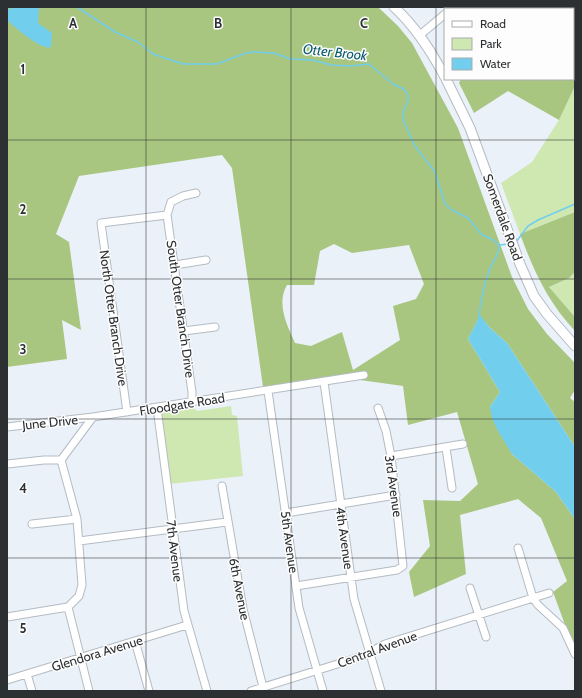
<svg xmlns="http://www.w3.org/2000/svg" width="582" height="698" font-family="Cabin,sans-serif">
	<style>
		.green { fill: #cfe7b0 }
		.forest { fill: #a9c681; fill-rule: evenodd }
		.water { fill: #71cfed }
		.lines { fill: none; stroke-linecap: round; stroke-linejoin: round }
		.stream { stroke: #71cfed; stroke-width: 1.5 }
		.minor-casing { stroke: #b4bbc2; stroke-width: 9 }
		.major-casing { stroke: #b4bbc2; stroke-width: 11 }
		.minor { stroke: #fff; stroke-width: 7 }
		.major { stroke: #fff; stroke-width: 9 }
		.grid { fill: none; stroke: #2d3033; stroke-width: 1; stroke-opacity: 0.55 }
		.labels { text-anchor: middle; dominant-baseline: central; stroke-width: 3; stroke-linejoin: round; paint-order: stroke }
		.street-label { font-size: 13px; fill: #2d3033; stroke: #fdfdfd }
		.water-label { font-size: 14px; font-style: italic; fill: #0b5c70; stroke: #fdfdfd }
		.grid-label { font-size: 13px; text-anchor: middle; font-weight: bold; fill: #2d3033; stroke: #fdfdfd; stroke-width: 3; stroke-linejoin: round; paint-order: stroke }
	</style>
	<rect width="100%" height="100%" fill="#eaf1f9"/>
	<path class="green" d="M575 86V212L520 234 501 183 532 162 559 120Z
		M575 272V317L549 287 569 278Z
		M231 406 232 415 237 416 243 476 169 484 160 413 192 407 197 411Z"/>
	<path class="forest" d="M7 7H378L398 26 412 43 458 128 512 277 528 309 547 334 575 363V390L570 398 575 402V447L507 343 489 327 480 316 468 339 500 392 490 407 512 454 556 492 575 519V652L553 592 567 581 541 518 518 499 460 515 466 574 414 597 409 572 430 546 423 500 460 501 478 484 457 412 408 425 403 386 353 379 264 394 232 168 222 155 79 176 56 234 69 242 81 330 62 320 67 359 7 367ZM334 244 352 253 409 245 424 284 416 299 393 306 400 340 353 370 342 332 311 346 295 343C287 325 276 304 287 285H314L320 251Z
		M573 77 575 78V86L559 120 508 91 474 113 459 83 461 79H573Z
		M575 212V272L569 278 549 287 575 317V331C547 301 534 271 520 234Z"/>
	<path class="water" d="M21 7H39L38 23 52 33 51 47C42 51 16 28 8 21V9Z
		M480 315 489 327 507 343 575 447V519L556 492 512 454 498 431 492 418 490 407 500 392 468 339Z"/>
	<g class="lines">
		<path class="stream" d="M77 7 115 32 138 42 153 54 183 64H217L246 53 254 52 274 53 290 59 313 60 331 65 350 66 369 64 393 84 404 89 408 95V101L403 112 404 122 415 146 435 172 445 204 452 210 468 218 481 234 493 240 499 245
			M516 242 528 226 538 220 575 204
			M499 245 509 244
			M479 318C480 302 484 286 489 271 492 262 500 255 499 245"/>
		<g class="minor-casing">
			<path id="minor" d="M458 7 460 9
				M495 9 496 7
				M420 35 445 14
				M175 265 206 260
				M184 331 215 327
				M324 382 354 599 381 691
				M268 391 299 608 323 691
				M192 403V392L167 215 171 202 183 196 196 193
				M157 408 184 611 207 691
				M127 412 101 223 167 215
				M7 427 93 417
				M446 448 452 488
				M391 456 463 444
				M61 460 93 417 364 375
				M61 460 77 519 82 585 79 596 68 607
				M7 464 44 460H61
				M222 486 243 609 264 691
				M286 513 396 495
				M32 524 77 519
				M79 541 227 522
				M518 548 533 598 538 605 563 628 575 654
				M296 586 397 570 403 566 391 456 386 431 378 408
				M470 588 486 637
				M68 607 89 691
				M7 617 68 607
				M135 641 149 691
				M27 674 32 691
				M7 680 187 625
				M251 691 363 656 385 644 549 593"/>
		</g>
		<g class="major-casing">
			<path id="major" d="M394 7C416 27 431 51 445 77
				M446 79 470 128 520 264 534 296 547 314 575 346"/>
		</g>
		<use href="#minor" class="minor"/>
		<use href="#major" class="major"/>
	</g>
	<path class="grid" d="M146 7V691M291 7V691M436 7V691M7 140H575M7 279H575M7 419H575M7 558H575"/>
	<g class="labels">
		<g class="street-label">
			<text transform="translate(503 217) rotate(70)">Somerdale Road</text>
			<text transform="translate(181 309) rotate(82)">South Otter Branch Drive</text>
			<text transform="translate(114 318) rotate(82)">North Otter Branch Drive</text>
			<text transform="translate(182 404) rotate(-9)">Floodgate Road</text>
			<text transform="translate(50 422) rotate(-6)">June Drive</text>
			<text transform="translate(394 486) rotate(82)">3rd Avenue</text>
			<text transform="translate(345 538) rotate(82)">4th Avenue</text>
			<text transform="translate(290 542) rotate(82)">5th Avenue</text>
			<text transform="translate(175 551) rotate(83)">7th Avenue</text>
			<text transform="translate(240 589) rotate(79)">6th Avenue</text>
			<text transform="translate(377 649) rotate(-20)">Central Avenue</text>
			<text transform="translate(97 653) rotate(-17)">Glendora Avenue</text>
		</g>
		<g class="water-label">
			<text transform="translate(335 52) rotate(6)">Otter Brook</text>
		</g>
	</g>
	<g class="grid-label">
		<text x="73" y="28">A</text>
		<text x="218" y="28">B</text>
		<text x="364" y="28">C</text>
		<text x="23" y="74">1</text>
		<text x="23" y="214">2</text>
		<text x="23" y="354">3</text>
		<text x="23" y="493">4</text>
		<text x="23" y="633">5</text>
	</g>
	<rect width="582" height="698" fill="none" stroke="#2d3033" stroke-width="16"/>
	<rect x="444" y="8" width="130" height="72" fill="#fdfdfd" stroke="#aaabac"/>
	<rect x="452" y="21" width="20" height="6" fill="#ffffff" stroke="#aaabac"/>
	<text x="480" y="28" font-size="12" fill="#2d3033">Road</text>
	<rect x="452" y="38" width="20" height="12" fill="#cfe7b0" stroke="#aaabac"/>
	<text x="480" y="48" font-size="12" fill="#2d3033">Park</text>
	<rect x="452" y="58" width="20" height="12" fill="#71cfed" stroke="#aaabac"/>
	<text x="480" y="68" font-size="12" fill="#2d3033">Water</text>
</svg>
